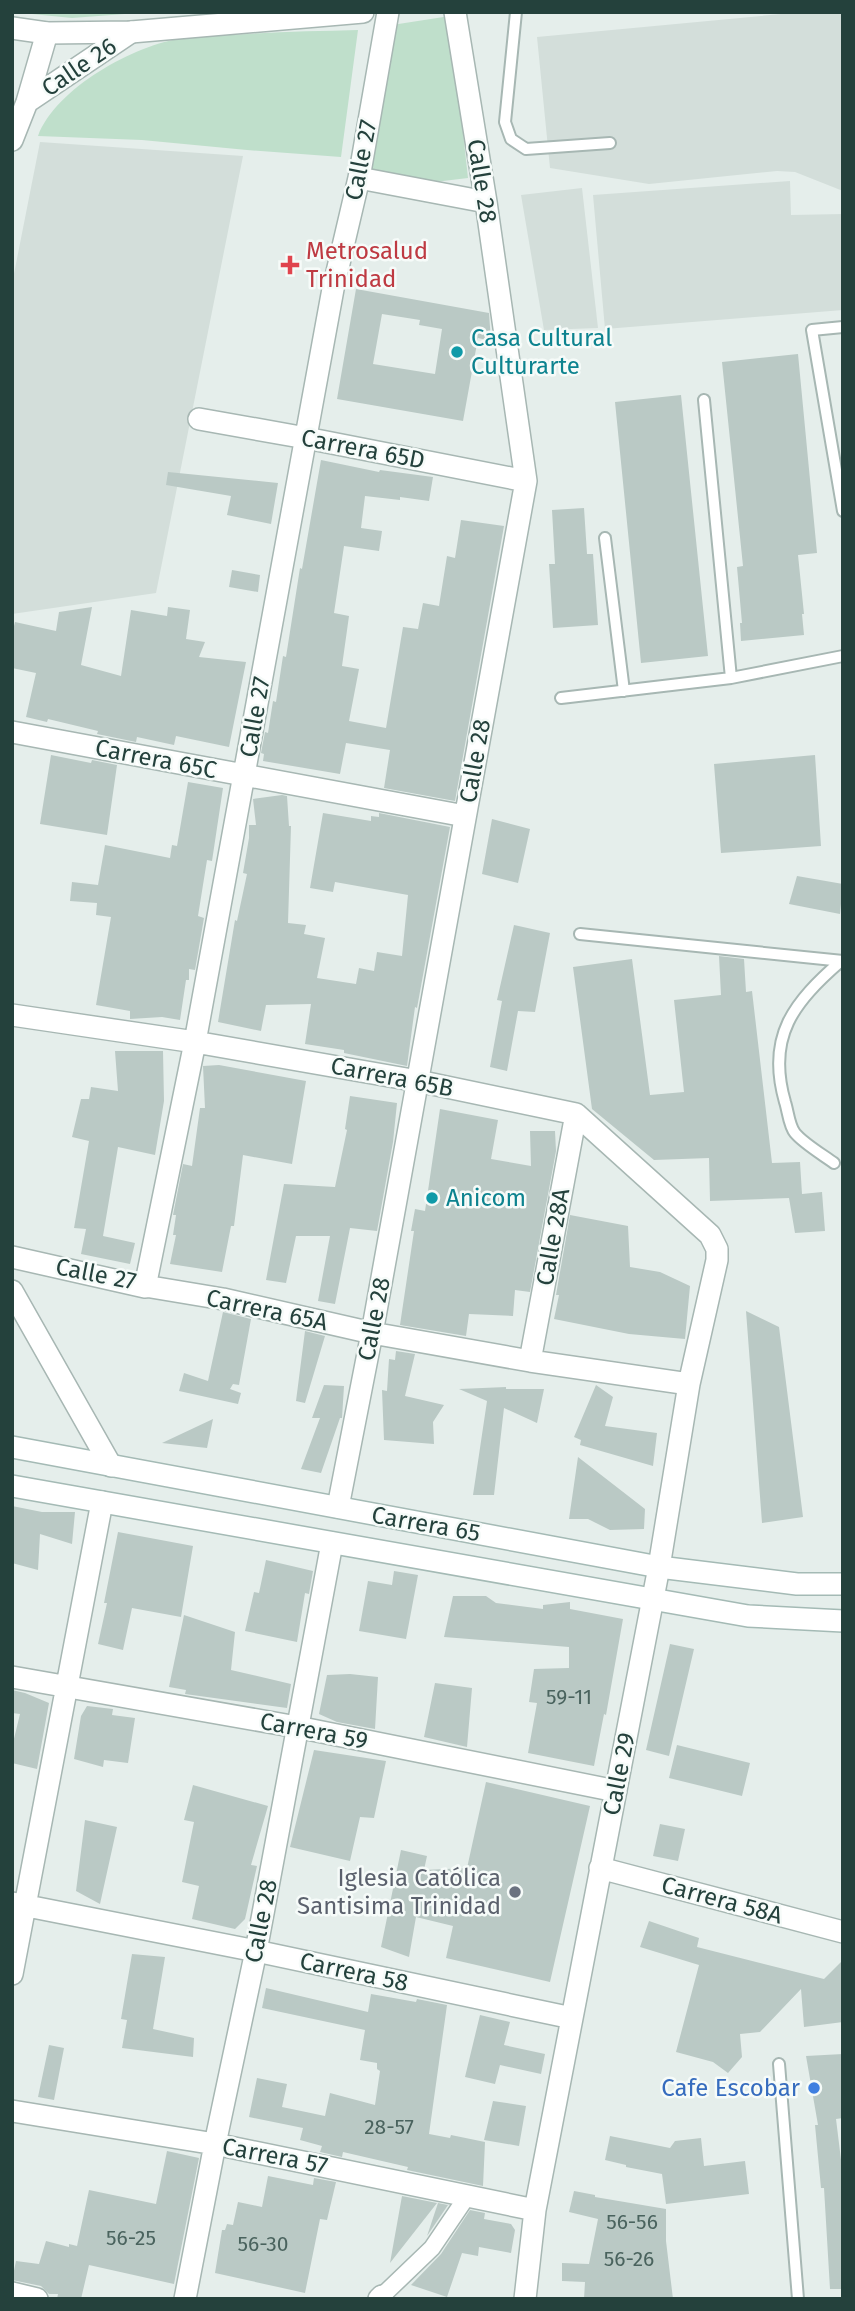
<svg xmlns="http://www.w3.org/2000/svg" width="855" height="2311" font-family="'Fira Sans',sans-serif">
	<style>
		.built { fill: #d3deda }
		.green { fill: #bfdfcb }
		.building { fill: #bac9c5; fill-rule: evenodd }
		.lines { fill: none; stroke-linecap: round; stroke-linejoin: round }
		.service-casing { stroke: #a7b7b3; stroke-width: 14 }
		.pedestrian-casing { stroke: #a7b7b3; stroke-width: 19 }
		.minor-casing { stroke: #a7b7b3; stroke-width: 24 }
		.tertiary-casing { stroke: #a7b7b3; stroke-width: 24 }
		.secondary-casing { stroke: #a4bab5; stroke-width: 24 }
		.service { stroke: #fff; stroke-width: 10 }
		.pedestrian { stroke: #fff; stroke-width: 16 }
		.minor { stroke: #fff; stroke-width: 21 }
		.tertiary { stroke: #fff; stroke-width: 21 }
		.secondary { stroke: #fff; stroke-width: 21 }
		.health-dot { fill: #e0444e; stroke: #f6fbf9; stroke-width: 2.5 }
		.culture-dot { fill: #0f9aa8; stroke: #f6fbf9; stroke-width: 2.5 }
		.worship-dot { fill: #6b7280; stroke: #f6fbf9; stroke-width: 2.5 }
		.shop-dot { fill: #3f7fe0; stroke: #f6fbf9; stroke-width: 2.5 }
		.labels { text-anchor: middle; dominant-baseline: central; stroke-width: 5; stroke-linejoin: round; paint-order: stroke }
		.number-label { font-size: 21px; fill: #4a635e }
		.street-label { font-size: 24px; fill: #24413c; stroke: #f6fbf9 }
		.health-label { font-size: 24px; fill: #be3a42; stroke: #f6fbf9; text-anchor: start }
		.culture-label { font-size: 24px; fill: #0d838f; stroke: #f6fbf9; text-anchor: start }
		.worship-label { font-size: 24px; fill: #5b616d; stroke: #f6fbf9; text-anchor: end }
		.shop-label { font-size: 24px; fill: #366cbe; stroke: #f6fbf9; text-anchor: end }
	</style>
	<rect width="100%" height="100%" fill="#e5eeeb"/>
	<path class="built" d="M803 12H843V191L795 172 777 171 649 184 550 168 537 37Z
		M40 142 243 156 156 593 12 614V284Z
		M790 181 791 215 843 214V310L605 329 593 195Z
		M582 188 598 328 544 330 521 195Z"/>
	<path class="green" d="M12 12H151L72 18Z
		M450 16 468 178 418 184 366 173 392 25Z
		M358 30 341 157 247 150 142 140 38 136C56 88 134 45 183 38 198 36 215 36 231 35 273 32 316 31 358 30Z"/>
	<path class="building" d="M356 289 489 313 491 341 478 338 463 421 337 399ZM382 314 420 320 419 325 442 329 435 374 373 364Z
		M798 354 817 553 798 555 804 614H802L804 635 741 641 740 623H742L737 567 743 566 722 362Z
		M681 395 708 656 641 663 615 402Z
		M321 460 379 472 380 470 433 477 429 501 400 497V500L365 496 361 528 382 531 379 551 344 546 334 613 349 616 342 666 359 669 349 721 386 728 403 627 418 629 423 603 439 606 447 556 455 558 461 520 504 526 455 801 384 788 390 750 346 743 340 774 263 761 264 754 261 753 265 732 268 733 273 701 276 702 283 656 286 657 300 568 302 569Z
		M168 472 278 483 271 524 227 515 231 496 166 485Z
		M584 508 587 554H593L598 625 553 628 549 564H555L552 510Z
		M232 570 260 575 258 592 229 587Z
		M92 607 81 665 121 676 131 610 167 616 168 607 190 610 186 639 205 642 199 657 246 662 229 747 176 736 174 745 137 737 136 742 97 734 98 731 48 719 47 722 26 717 36 673 12 668V634L15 622 56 631 59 612Z
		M51 755 91 763 92 760 117 765 107 835 40 824Z
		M815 755 821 846 721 853 714 764Z
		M188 782 223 788 212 861 207 860 198 916 204 918 195 970 189 969V980H186L180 1020 162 1017 130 1019V1011L96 1005 111 917 96 915 97 903 70 901 72 882 98 885 105 845 170 858 172 845 177 846Z
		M282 795 287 796 289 826H291L288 923 306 925 304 934 325 938 317 978 356 984 359 968 374 971 377 952 402 956 408 895 335 882 333 892 310 888 323 813 371 821V816L379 817V813L450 827 417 1008 415 1007 407 1066 344 1053V1050L305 1044 311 1004 266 1005 261 1031 218 1022 235 920 237 921 247 874 243 873 249 838V825H256L253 799Z
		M492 819 530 829 518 883 482 874Z
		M797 876 843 884 840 914 789 904Z
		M514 925 550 933 535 1012 518 1011 507 1071 490 1067 502 1001 497 1000Z
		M719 956 744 959 746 992 752 991 772 1163 800 1162 802 1194 822 1192 825 1231 795 1233 789 1198 710 1201 709 1158 654 1160 592 1109 573 967 632 959 650 1095 684 1092 674 1000 721 995Z
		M115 1051H163L164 1101 155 1155 118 1147 103 1236 135 1243 130 1264 81 1254 86 1229 74 1228 89 1141 72 1137 81 1099H89L91 1087 118 1091Z
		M219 1065 306 1081 292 1164 243 1155 234 1226H231L222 1272 170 1264 176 1235H173L176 1215H173L183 1164 192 1166 200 1108H205L203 1066Z
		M350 1096 397 1103 393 1142 377 1231 350 1228 335 1304 318 1301 330 1236H296L286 1283 266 1280 284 1184 335 1187 347 1130 345 1129Z
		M440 1109 498 1120 491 1159 531 1166 530 1131H555L556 1151 530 1292 515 1290 513 1316 469 1314 466 1336 400 1325 414 1231H411L415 1209 425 1211Z
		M570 1215 628 1226 630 1267 660 1272 690 1286 685 1339 629 1334 554 1319 559 1295H556Z
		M746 1311 779 1327 803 1517 762 1523Z
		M223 1312 251 1319 239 1385 233 1384 230 1389 241 1393 238 1404 179 1391 184 1373 208 1381Z
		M305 1331 325 1336 305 1403 296 1401Z
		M396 1351 415 1354 405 1396 444 1405 433 1422 434 1444 384 1440 382 1390 387 1391 389 1359 395 1360Z
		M324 1385 344 1386 342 1418H340L321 1473 301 1469 320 1418H312Z
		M596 1385 613 1397 605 1426 657 1433 653 1466 580 1445 581 1440 574 1437Z
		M506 1387V1389H544L537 1423 504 1408 494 1495H473L487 1401 459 1389Z
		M213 1419 207 1448 162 1443Z
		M578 1457 645 1509 644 1529 610 1530 588 1519H569Z
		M12 1506 42 1512H75L72 1544 40 1534 38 1570 12 1563Z
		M118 1532 193 1546 181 1617 132 1608 123 1650 98 1644 107 1603H104Z
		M266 1560 313 1571 309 1594 305 1593 297 1642 245 1631 254 1592 259 1593Z
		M394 1571 418 1575 406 1639 359 1631 368 1581 392 1585Z
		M453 1596H486L496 1603 543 1609V1605L570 1602V1609L623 1619 606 1715 604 1714 594 1766 528 1753 537 1703 529 1702 534 1669 569 1668V1647L444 1637Z
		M184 1615 235 1632 231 1670 291 1684 287 1708 185 1694 186 1690 169 1687Z
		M670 1644 694 1649 669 1756 646 1750Z
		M350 1674 378 1677 375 1729 337 1722 319 1714 327 1675Z
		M435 1683 472 1688 467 1747 424 1737Z
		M12 1690 25 1693 49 1703 37 1769 12 1763V1747L20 1714 12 1713Z
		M87 1706 113 1709 112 1715 135 1718 128 1763 104 1760 103 1767 74 1759 81 1716Z
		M677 1745 750 1763 742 1796 669 1778Z
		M314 1750 386 1761 374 1818 360 1817 350 1861 290 1847Z
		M486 1782 590 1806 550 1982 446 1958 453 1926 416 1917 409 1957 381 1947 401 1850 427 1856 424 1870 467 1868Z
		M193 1785 268 1806 251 1865 257 1866 245 1919 235 1929 192 1919 199 1886 182 1882 194 1822 184 1820Z
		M85 1820 117 1827 100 1904 76 1891Z
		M660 1824 685 1829 678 1861 653 1856Z
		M649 1921 699 1938 697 1947 824 1979 843 1960V2022L804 2027 801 1989 760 2032 740 2034 742 2057 728 2073 713 2062 676 2052 699 1965 640 1947Z
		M132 1954 165 1957 153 2029 194 2038 193 2057 122 2048 127 2020 121 2019Z
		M266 1988 368 2012 371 1994 416 2002 417 1999 447 2005 429 2134 450 2138 451 2135 485 2142 483 2186 407 2170 408 2167 343 2152 342 2157 320 2152 322 2146 300 2140 303 2128 249 2117 257 2078 287 2084 282 2107 325 2116 330 2093 375 2105 380 2071 377 2069V2063L360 2060 365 2030 262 2008Z
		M480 2015 510 2022 504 2045 545 2054 541 2074 500 2065 495 2084 465 2077Z
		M49 2045 64 2048 54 2100 38 2097Z
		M843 2054V2118L836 2119 843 2176V2289H830L824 2188H821L815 2125H818L806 2056Z
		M493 2101 526 2106 519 2146 484 2140Z
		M610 2136 670 2148 675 2141 701 2138 704 2166 745 2161 749 2194 666 2204 662 2174 626 2167V2165L605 2160Z
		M167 2151 199 2158 174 2284 89 2265 81 2299H57L58 2294H49L41 2286 12 2280 16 2261 39 2264 46 2241 69 2247V2244L77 2246 89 2190 156 2204Z
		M268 2176 313 2185 314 2178 336 2182 327 2220 320 2219 305 2293 215 2273 222 2230H225L227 2224 233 2225 238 2202 262 2207Z
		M574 2191 595 2195V2197L666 2209V2241L673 2299H584L585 2282 562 2281V2263L589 2264 598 2219 569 2212Z
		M402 2196 437 2203 390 2263Z
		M438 2203 448 2205 427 2236Z
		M470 2210 485 2213 484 2219 511 2224 515 2230 511 2253 479 2247 478 2256 462 2253 447 2297 411 2285 441 2254Z"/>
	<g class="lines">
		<g class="service-casing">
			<path id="service" d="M516 12 505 122 511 139 526 149 610 143
				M843 327 812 330 843 511
				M704 400 731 678
				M605 538 624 691
				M561 698 731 678 843 656
				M580 934 843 961
				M834 1163C823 1155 803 1143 795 1133 789 1126 788 1111 785 1102 766 1036 794 1002 841 961
				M779 2064 798 2299"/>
		</g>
		<g class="pedestrian-casing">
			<path id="pedestrian" d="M382 2296 432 2248 468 2195"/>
		</g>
		<g class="minor-casing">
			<path id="minor" d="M27 102 131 32
				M12 140 27 102 47 33
				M359 178 486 202
				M199 419 306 438 526 481
				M12 732 465 816
				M12 1015 195 1042 418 1081 576 1114 710 1235 717 1249V1260L689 1384 659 1567 535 2210 525 2299
				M12 1257 145 1287 195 1042 333 289 359 178 388 12
				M133 1284 223 1299 372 1333 530 1361 689 1384
				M12 1291 111 1466
				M530 1361 576 1114
				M338 1507 372 1333 526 481 486 202 455 12
				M12 1677 297 1727 616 1791
				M600 1868 843 1932
				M12 1903 256 1951 572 2018
				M12 1974 102 1502
				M12 2111 215 2144 535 2210
				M12 2293 37 2299
				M185 2299 215 2144 256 1951 332 1543
				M379 2299 382 2296"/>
		</g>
		<g class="tertiary-casing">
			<path id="tertiary" d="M12 28 47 33 131 32 363 12"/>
		</g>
		<g class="secondary-casing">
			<path id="secondary" d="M12 1447 659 1567 797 1584H843
				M12 1486 748 1616 843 1621"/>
		</g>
		<use href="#service" class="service"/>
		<use href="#pedestrian" class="pedestrian"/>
		<use href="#minor" class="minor"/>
		<use href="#tertiary" class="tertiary"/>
		<use href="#secondary" class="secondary"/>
	</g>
	<path class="health-dot" d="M286.5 254.5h7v7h7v7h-7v7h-7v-7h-7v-7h7z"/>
	<g class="culture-dot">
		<circle cx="457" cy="352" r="7"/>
		<circle cx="432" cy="1198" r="7"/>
	</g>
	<circle class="worship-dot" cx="515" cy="1892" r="7"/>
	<circle class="shop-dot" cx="814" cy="2088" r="7"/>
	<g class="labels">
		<g class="number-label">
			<text x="569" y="1697">59-11</text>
			<text x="389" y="2127">28-57</text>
			<text x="632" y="2222">56-56</text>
			<text x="131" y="2238">56-25</text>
			<text x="263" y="2244">56-30</text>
			<text x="629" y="2259">56-26</text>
		</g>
		<g class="street-label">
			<text transform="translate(79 67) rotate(-34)">Calle 26</text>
			<text transform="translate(361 160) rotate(-79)">Calle 27</text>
			<text transform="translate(482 181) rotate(81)">Calle 28</text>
			<text transform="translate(363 449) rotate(11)">Carrera 65D</text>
			<text transform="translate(255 717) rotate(-80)">Calle 27</text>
			<text transform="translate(156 759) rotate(11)">Carrera 65C</text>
			<text transform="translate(475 761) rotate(-80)">Calle 28</text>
			<text transform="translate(392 1077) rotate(11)">Carrera 65B</text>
			<text transform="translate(553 1237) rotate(-80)">Calle 28A</text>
			<text transform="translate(96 1274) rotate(11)">Calle 27</text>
			<text transform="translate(267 1310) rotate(12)">Carrera 65A</text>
			<text transform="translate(374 1319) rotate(-79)">Calle 28</text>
			<text transform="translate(426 1524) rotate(10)">Carrera 65</text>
			<text transform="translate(314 1731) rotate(11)">Carrera 59</text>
			<text transform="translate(619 1774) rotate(-79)">Calle 29</text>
			<text transform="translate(722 1900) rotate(15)">Carrera 58A</text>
			<text transform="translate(261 1921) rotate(-79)">Calle 28</text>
			<text transform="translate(354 1972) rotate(12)">Carrera 58</text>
			<text transform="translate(275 2156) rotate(11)">Carrera 57</text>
		</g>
		<g class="health-label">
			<text x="306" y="251">Metrosalud<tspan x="306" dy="28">Trinidad</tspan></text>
		</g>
		<g class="culture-label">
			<text x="471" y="338">Casa Cultural<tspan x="471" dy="28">Culturarte</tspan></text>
			<text x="446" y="1198">Anicom</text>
		</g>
		<g class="worship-label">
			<text x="501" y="1878">Iglesia Católica<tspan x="501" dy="28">Santisima Trinidad</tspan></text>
		</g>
		<g class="shop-label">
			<text x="800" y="2088">Cafe Escobar</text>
		</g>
	</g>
	<rect width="855" height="2311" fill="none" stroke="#24413c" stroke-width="28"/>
</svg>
